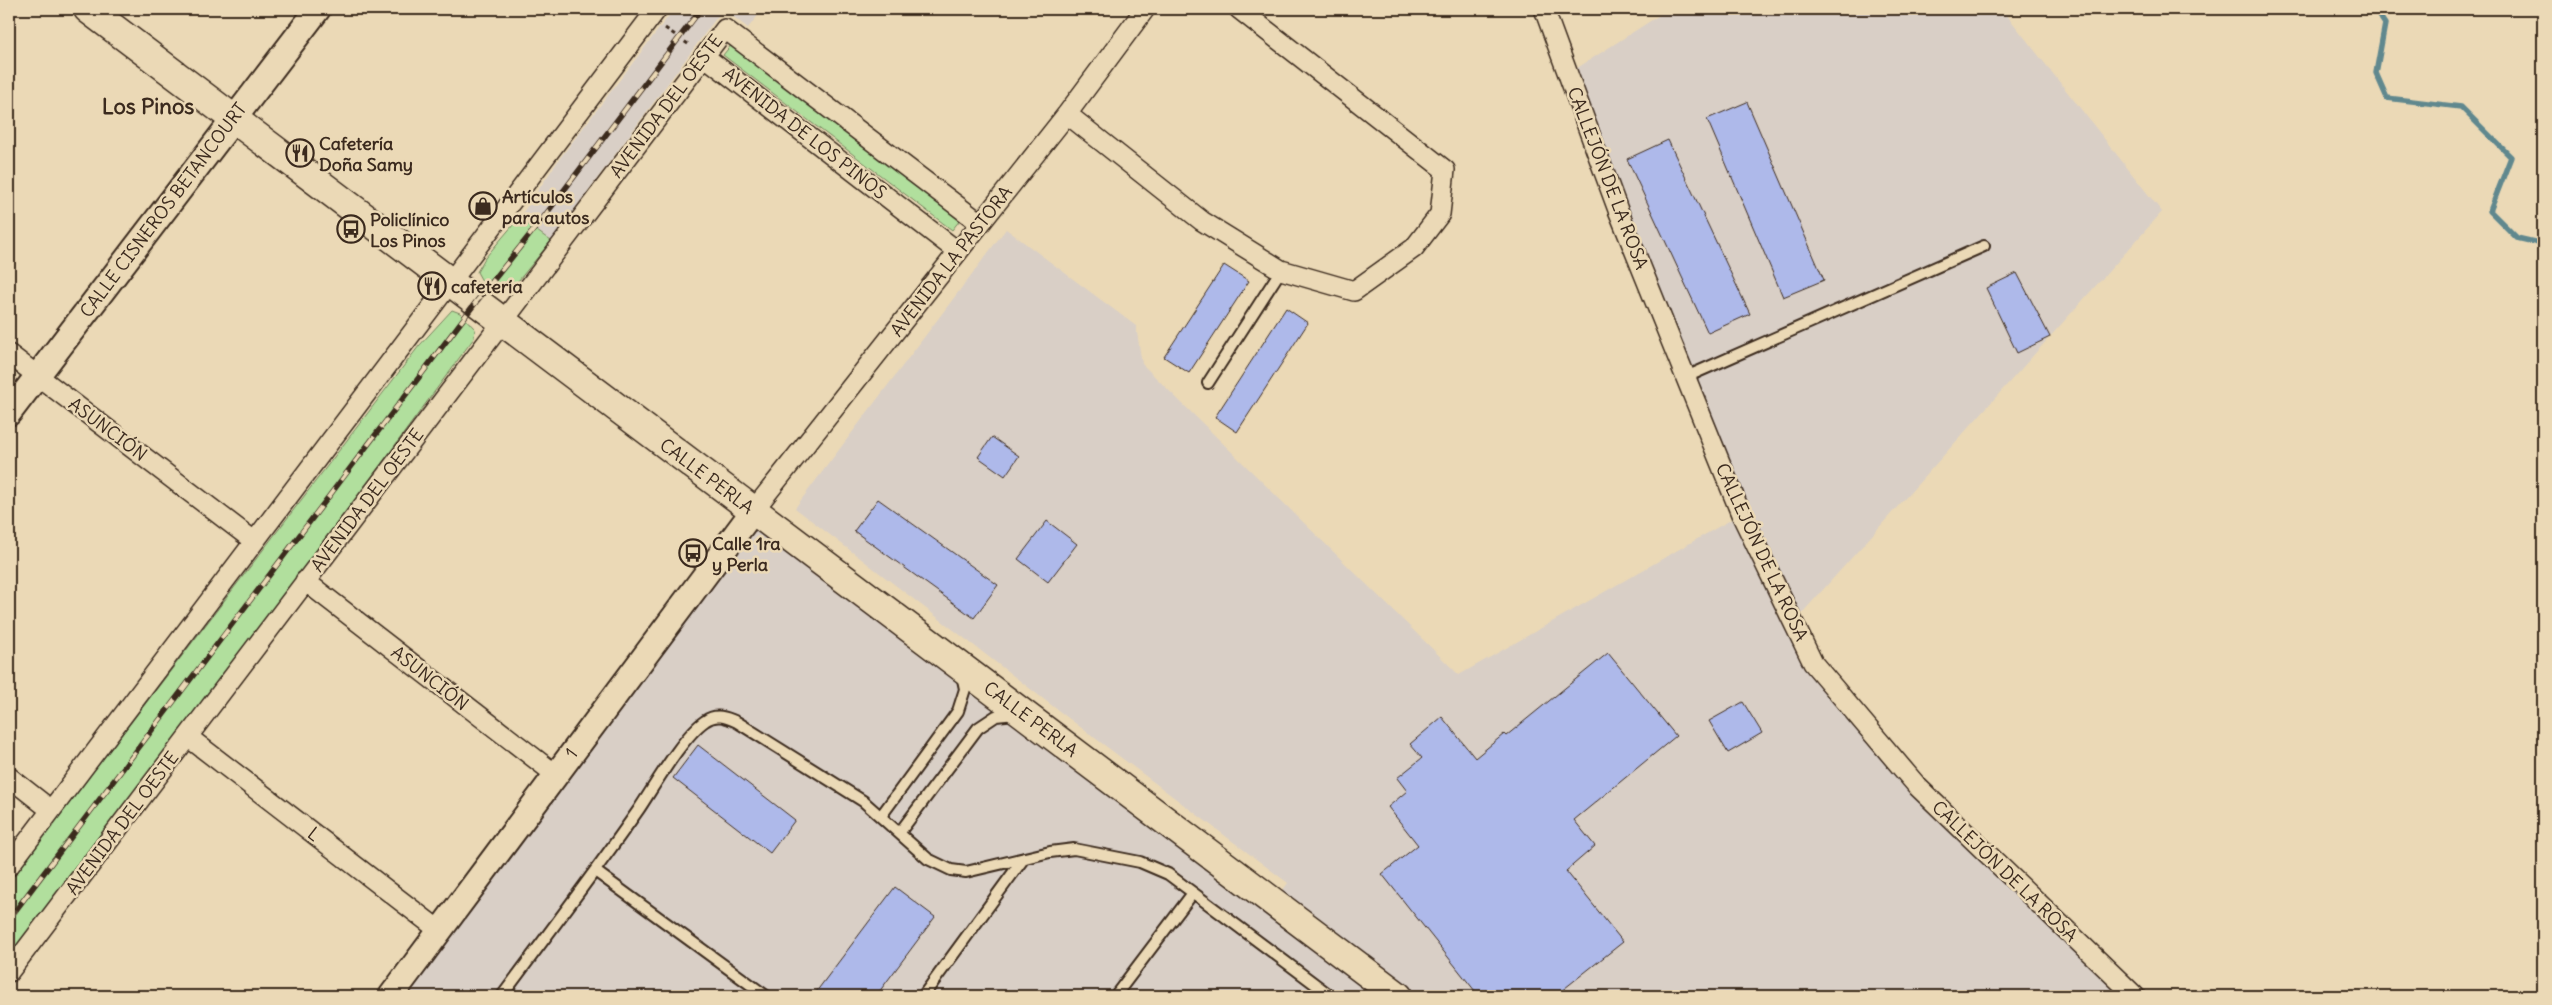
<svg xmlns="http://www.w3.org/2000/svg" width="2552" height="1005" font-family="Delius,sans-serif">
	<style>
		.built { fill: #d9cfc6 }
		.green { fill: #b1df9d; stroke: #76845e }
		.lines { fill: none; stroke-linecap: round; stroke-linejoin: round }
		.stream { stroke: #61888e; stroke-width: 5.5 }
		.building { fill: #aeb9ea; stroke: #3b2a1e }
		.service-casing { stroke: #3b2a1e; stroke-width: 14 }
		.minor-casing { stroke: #3b2a1e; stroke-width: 22 }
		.tertiary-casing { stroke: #3b2a1e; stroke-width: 28 }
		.secondary-casing { stroke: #3b2a1e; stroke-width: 31 }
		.path { stroke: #3b2a1e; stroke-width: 3; stroke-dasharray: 4 4; stroke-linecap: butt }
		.service { stroke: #ebd9b6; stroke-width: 10 }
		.minor { stroke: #ebd9b6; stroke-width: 19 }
		.tertiary { stroke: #ebd9b6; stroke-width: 24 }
		.secondary { stroke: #ebd9b6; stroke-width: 28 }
		.rail-casing { stroke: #3b2a1e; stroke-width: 5.5 }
		.rail { stroke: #ebd9b6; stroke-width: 4; stroke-dasharray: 11; stroke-linecap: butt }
		.labels { text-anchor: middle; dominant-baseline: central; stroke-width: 5; stroke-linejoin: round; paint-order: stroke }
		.street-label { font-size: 18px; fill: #3b2a1e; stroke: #ebd9b6 }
		.poi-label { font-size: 18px; font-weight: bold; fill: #3b2a1e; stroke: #ebd9b6; text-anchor: start }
		.district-label { font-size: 22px; font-weight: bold; fill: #3b2a1e; stroke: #ebd9b6 }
	</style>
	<rect width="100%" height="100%" fill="#ebd9b6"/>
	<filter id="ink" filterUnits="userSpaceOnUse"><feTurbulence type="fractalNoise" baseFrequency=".02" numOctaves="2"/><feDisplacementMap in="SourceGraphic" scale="10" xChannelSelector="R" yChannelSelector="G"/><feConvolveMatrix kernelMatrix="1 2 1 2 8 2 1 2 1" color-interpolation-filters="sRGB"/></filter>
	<g filter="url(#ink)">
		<path class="built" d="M674 9H763L748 28 723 9 551 241 519 218 560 158Z
			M1669 9H2002L2162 212 1794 622 1918 787 2135 996H391L753 511 1274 902 1288 883 1063 714 795 508 1006 229 1136 326 1142 364 1459 675 1741 514 1568 74Z"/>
		<path class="green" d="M732 44 960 220 952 230 723 55Z
			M519 218 551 241 514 286 495 290 482 281 477 272 485 258Z
			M452 310 460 313 475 329 474 338 9 969V882L419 346Z"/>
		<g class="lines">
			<path class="stream" d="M2375 9 2385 24 2376 73 2387 98 2461 107 2511 157 2490 211 2517 238 2543 244"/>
		</g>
		<path class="building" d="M1747 102 1824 280 1783 297 1707 119Z
			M1668 140 1750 314 1708 333 1627 159Z
			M1224 265 1249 281 1189 373 1164 357Z
			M2017 273 2050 337 2017 353 1986 288Z
			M1286 308 1308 323 1237 432 1215 417Z
			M992 437 1019 456 1005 476 978 457Z
			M878 499 998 585 974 618 854 531Z
			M1047 521 1077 544 1048 582 1018 559Z
			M1608 653 1676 736 1574 820 1595 846 1566 871 1623 942 1555 996H1479L1382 874 1418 845 1388 807 1407 791 1397 778 1422 758 1410 744 1442 717 1475 758 1504 734 1506 736Z
			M1743 702 1762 733 1728 753 1709 721Z
			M698 745 795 820 770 853 673 778Z
			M895 887 935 917 876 996H813Z"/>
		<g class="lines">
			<g class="service-casing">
				<path id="service" d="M1686 377 1984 246
					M1208 383 1281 270
					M881 816 958 711 965 689 962 675
					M900 832 978 728 996 716 1015 714
					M595 871 766 996
					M502 996C548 934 595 872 639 809 655 785 683 736 705 721 716 713 726 717 737 722L863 801 928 859 951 870 966 872 1050 852 1074 849 1140 862 1168 874 1331 996
					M923 996 1024 858
					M1115 996 1193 893"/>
			</g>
			<g class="minor-casing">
				<path id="minor" d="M1544 9 1618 210 1741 514 1813 663 1918 787 2135 996
					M704 56 957 251
					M1067 114 1202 221 1281 270 1354 291 1414 248 1440 214 1445 170 1239 9
					M9 354 254 541
					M753 511 1067 114 1145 9
					M305 581 555 774
					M188 737 440 931
					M9 777 51 810
					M9 866 657 9
					M9 972 725 29 980 223"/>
			</g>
			<g class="tertiary-casing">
				<path id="tertiary" d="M9 413 318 9
					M391 996 753 511"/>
			</g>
			<g class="secondary-casing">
				<path id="secondary" d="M88 9 1398 996"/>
			</g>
			<path class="path" d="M665 28 691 46"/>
			<use href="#service" class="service"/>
			<use href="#minor" class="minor"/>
			<use href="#tertiary" class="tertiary"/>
			<use href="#secondary" class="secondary"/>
			<g class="rail-casing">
				<path id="rail" d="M9 919 476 302 540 222 701 9"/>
			</g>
			<use href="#rail" class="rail"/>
		</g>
	</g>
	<defs>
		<g id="restaurant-ring" transform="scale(1.4375)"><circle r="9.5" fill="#ebd9b6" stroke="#3b2a1e" stroke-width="1.5"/><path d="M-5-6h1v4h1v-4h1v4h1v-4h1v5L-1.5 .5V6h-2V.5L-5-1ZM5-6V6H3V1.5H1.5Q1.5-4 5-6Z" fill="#3b2a1e"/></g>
		<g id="shop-ring" transform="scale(1.4375)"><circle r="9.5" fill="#ebd9b6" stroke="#3b2a1e" stroke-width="1.5"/><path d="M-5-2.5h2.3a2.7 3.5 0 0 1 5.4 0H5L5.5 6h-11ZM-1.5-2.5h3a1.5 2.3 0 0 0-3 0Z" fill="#3b2a1e"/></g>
		<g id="bus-ring" transform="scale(1.4375)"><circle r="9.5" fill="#ebd9b6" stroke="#3b2a1e" stroke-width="1.5"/><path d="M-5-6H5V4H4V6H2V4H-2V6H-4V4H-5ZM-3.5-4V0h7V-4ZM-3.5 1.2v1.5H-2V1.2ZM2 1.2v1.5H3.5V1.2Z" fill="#3b2a1e"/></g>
	</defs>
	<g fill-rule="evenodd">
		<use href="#restaurant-ring" x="300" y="153"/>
		<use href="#shop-ring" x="483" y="206"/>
		<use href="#bus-ring" x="351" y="229"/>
		<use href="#restaurant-ring" x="432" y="286"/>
		<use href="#bus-ring" x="693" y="553"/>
	</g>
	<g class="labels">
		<g class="street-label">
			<text transform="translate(666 106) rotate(-53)">AVENIDA DEL OESTE</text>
			<text transform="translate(805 133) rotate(38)">AVENIDA DE LOS PINOS</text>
			<text transform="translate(1608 178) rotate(69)">CALLEJÓN DE LA ROSA</text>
			<text transform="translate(163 210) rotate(-53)">CALLE CISNEROS BETANCOURT</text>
			<text transform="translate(951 261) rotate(-52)">AVENIDA LA PASTORA</text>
			<text transform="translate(108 429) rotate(37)">ASUNCIÓN</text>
			<text transform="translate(707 476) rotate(37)">CALLE PERLA</text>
			<text transform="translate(367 500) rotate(-53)">AVENIDA DEL OESTE</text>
			<text transform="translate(1762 552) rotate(65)">CALLEJÓN DE LA ROSA</text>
			<text transform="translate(430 678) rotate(38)">ASUNCIÓN</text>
			<text transform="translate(1031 719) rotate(37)">CALLE PERLA</text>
			<text transform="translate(571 753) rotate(-53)">1</text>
			<text transform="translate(122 823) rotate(-53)">AVENIDA DEL OESTE</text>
			<text transform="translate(314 834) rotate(38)">L</text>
			<text transform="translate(2005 871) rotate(44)">CALLEJÓN DE LA ROSA</text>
		</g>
		<g class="poi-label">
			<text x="319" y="143">Cafetería<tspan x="319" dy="21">Doña Samy</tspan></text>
			<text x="502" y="196">Artículos<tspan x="502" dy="21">para autos</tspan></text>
			<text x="370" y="219">Policlínico<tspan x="370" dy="21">Los Pinos</tspan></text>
			<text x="451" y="286">cafetería</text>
			<text x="712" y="543">Calle 1ra<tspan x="712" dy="21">y Perla</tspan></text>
		</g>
		<g class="district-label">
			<text x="148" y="106">Los Pinos</text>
		</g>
	</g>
	<rect width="2552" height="1005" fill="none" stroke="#ebd9b6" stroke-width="30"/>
	<rect x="15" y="15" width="2522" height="975" fill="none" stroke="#3b2a1e" stroke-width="2" filter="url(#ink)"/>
</svg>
